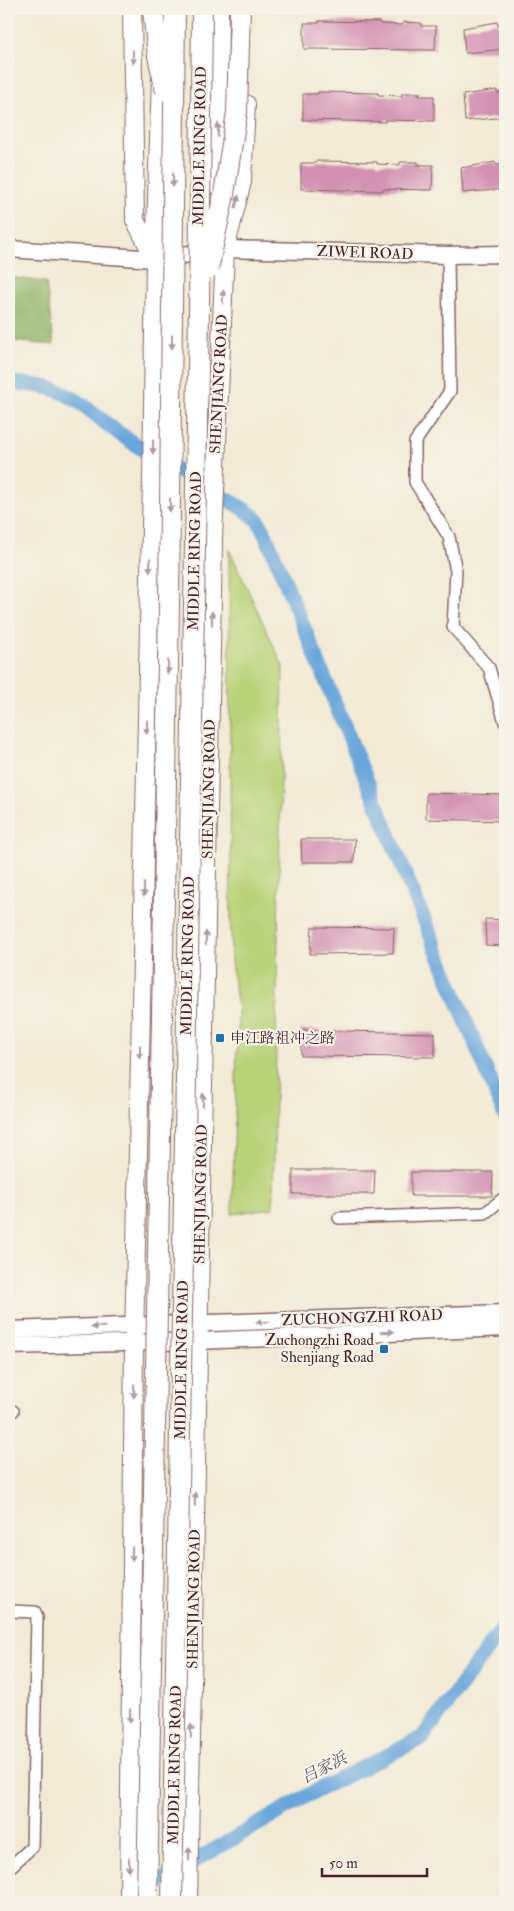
<svg xmlns="http://www.w3.org/2000/svg" width="514" height="1911" font-family="'IM FELL Double Pica','Noto Serif SC',serif">
	<style>
		.green { fill: #b8d278; stroke: #817852 }
		.forest { fill: #92b468; stroke: #6e6a4a }
		.lines { fill: none; stroke-linecap: round; stroke-linejoin: round }
		.canal { stroke: #6ba6db; stroke-width: 15 }
		.building { fill: #d390b2 }
		.street-casing { stroke: #856666; stroke-width: 14 }
		.secondary-casing { stroke: #856666; stroke-width: 19 }
		.primary-casing { stroke: #856666; stroke-width: 20 }
		.street { stroke: #fff; stroke-width: 11 }
		.secondary { stroke: #fff; stroke-width: 16 }
		.primary { stroke: #fff; stroke-width: 18 }
		.highway-bridge-casing { stroke: #856666; stroke-width: 22; stroke-linecap: butt }
		.highway-bridge { stroke: #fff; stroke-width: 20 }
		.oneway { fill: #ae9aa0 }
		.poi-dot { fill: #1f6fb2; stroke: #f7f3e8; stroke-width: 2 }
		.labels { text-anchor: middle; dominant-baseline: central; stroke-width: 4.5; stroke-linejoin: round; paint-order: stroke }
		.street-label { font-size: 15px; fill: #4a1f2b; stroke: #f7f3e8 }
		.poi-label { font-size: 15px; fill: #4a1f2b; stroke: #f7f3e8; text-anchor: start }
		.water-label { font-size: 16px; font-style: italic; fill: #564e69; stroke: #f7f3e8 }
	</style>
	<rect width="100%" height="100%" fill="#f7f3e8"/>
	<filter id="ink" filterUnits="userSpaceOnUse"><feTurbulence type="fractalNoise" baseFrequency=".02" numOctaves="2"/><feDisplacementMap in="SourceGraphic" scale="10" xChannelSelector="R" yChannelSelector="G"/><feConvolveMatrix kernelMatrix="1 2 1 2 8 2 1 2 1" color-interpolation-filters="sRGB"/></filter>
	<filter id="wash" filterUnits="userSpaceOnUse"><feTurbulence type="fractalNoise" baseFrequency=".0096" numOctaves="4" result="noise"/><feDisplacementMap in="SourceGraphic" scale="20" xChannelSelector="R" yChannelSelector="G"/><feGaussianBlur stdDeviation="1.12" result="paint"/><feColorMatrix in="noise" values="0 0 0 0 0 0 0 0 0 0 0 0 0 0 0 0 0 1.4 0 .05"/><feComposite in="paint" operator="in"/></filter>
	<g filter="url(#wash)">
		<rect width="100%" height="100%" fill="#f2ead5"/>
		<path class="green" d="M229 549 283 666 273 1208 232 1214 238 1009 231 963Z"/>
		<path class="forest" d="M9 277 46 282 54 345 9 341Z"/>
		<g class="lines">
			<path class="canal" d="M9 383C26 384 45 385 61 392 84 402 100 420 120 434 159 462 203 484 244 509L257 519 265 533 505 1116
				M141 1892 312 1793 422 1738 505 1625"/>
		</g>
		<g id="blocks">
			<path class="building" d="M319 21 380 22V24L403 25V22L421 23V26H436L435 50 304 49V23H319Z
				M497 22 498 26 505 25V49L465 53 463 28Z
				M497 90V93L505 92V117L465 121 463 95Z
				M318 92 378 93V95L402 96V93H420L419 96H434V121L385 120V122L303 120V94H318Z
				M316 161 377 162V164L400 165V162H418V165H433L432 190 383 189V191L301 189V163H316Z
				M495 162 496 165 505 164V189L463 193 461 168Z
				M426 793 505 795V821L426 819Z
				M301 839H355L354 862H302Z
				M485 919 505 920V946L486 945Z
				M312 927 394 928 393 953 310 954Z
				M301 1030 435 1033V1057L301 1056Z
				M293 1170H375L374 1194H293Z
				M411 1172H493L492 1196H411Z"/>
		</g>
	</g>
	<g filter="url(#ink)">
		<use href="#blocks" fill-opacity="0" stroke="#856666" stroke-width="1"/>
		<g class="lines">
			<g class="street-casing">
				<path id="street" d="M448 255 450 391 415 442V482L449 537 456 571 453 627 489 668 505 722
					M339 1218 485 1213 505 1197
					M9 1410 13 1411
					M9 1611 35 1612 37 1617 32 1847 9 1868"/>
			</g>
			<g class="secondary-casing">
				<path id="secondary" d="M9 249 155 259 225 249 448 255 505 254
					M9 1330 505 1313
					M9 1346 198 1341 505 1328"/>
			</g>
			<g class="primary-casing">
				<path id="primary" d="M132 9 135 220 154 257
					M219 9 218 166 220 191
					M129 1902 134 1342 152 481 155 259 161 77
					M188 1902 213 539 225 249 242 182 246 104"/>
			</g>
			<use href="#street" class="street"/>
			<use href="#secondary" class="secondary"/>
			<use href="#primary" class="primary"/>
			<g class="highway-bridge-casing">
				<path id="highway-bridge" d="M153 9 158 56 166 91
					M208 269 224 194 237 112 240 9
					M147 1902 169 604 175 9
					M172 1902 199 310 202 9"/>
			</g>
			<use href="#highway-bridge" class="highway-bridge"/>
		</g>
		<defs><path id="oneway-solid" d="M-6-.8H1V-3.2L6.5 0L1 3.2V.8H-6Z" transform="scale(1.25)"/></defs>
		<g class="oneway">
			<use href="#oneway-solid" transform="translate(133 57) rotate(89)"/>
			<use href="#oneway-solid" transform="translate(218 130) rotate(-89)"/>
			<use href="#oneway-solid" transform="translate(173 180) rotate(90)"/>
			<use href="#oneway-solid" transform="translate(237 202) rotate(-76)"/>
			<use href="#oneway-solid" transform="translate(223 297) rotate(-87)"/>
			<use href="#oneway-solid" transform="translate(172 342) rotate(91)"/>
			<use href="#oneway-solid" transform="translate(153 447) rotate(91)"/>
			<use href="#oneway-solid" transform="translate(170 505) rotate(91)"/>
			<use href="#oneway-solid" transform="translate(150 565) rotate(91)"/>
			<use href="#oneway-solid" transform="translate(212 618) rotate(-89)"/>
			<use href="#oneway-solid" transform="translate(168 667) rotate(91)"/>
			<use href="#oneway-solid" transform="translate(147 727) rotate(91)"/>
			<use href="#oneway-solid" transform="translate(144 890) rotate(91)"/>
			<use href="#oneway-solid" transform="translate(206 938) rotate(-89)"/>
			<use href="#oneway-solid" transform="translate(140 1052) rotate(91)"/>
			<use href="#oneway-solid" transform="translate(203 1100) rotate(-89)"/>
			<use href="#oneway-solid" transform="translate(263 1322) rotate(178)"/>
			<use href="#oneway-solid" transform="translate(98 1327) rotate(179)"/>
			<use href="#oneway-solid" transform="translate(387 1332) rotate(-2)"/>
			<use href="#oneway-solid" transform="translate(134 1391) rotate(91)"/>
			<use href="#oneway-solid" transform="translate(195 1499) rotate(-89)"/>
			<use href="#oneway-solid" transform="translate(132 1554) rotate(91)"/>
			<use href="#oneway-solid" transform="translate(130 1716) rotate(91)"/>
			<use href="#oneway-solid" transform="translate(191 1731) rotate(-89)"/>
			<use href="#oneway-solid" transform="translate(189 1854) rotate(-89)"/>
			<use href="#oneway-solid" transform="translate(129 1865) rotate(90)"/>
		</g>
	</g>
	<g class="poi-dot">
		<rect x="215" y="1033" width="10" height="10" rx="2.5"/>
		<rect x="379" y="1344" width="10" height="10" rx="2.5"/>
	</g>
	<g class="labels">
		<g class="street-label">
			<text transform="translate(200 146) rotate(-89)">MIDDLE RING ROAD</text>
			<text transform="translate(365 253) rotate(2)">ZIWEI ROAD</text>
			<text transform="translate(219 384) rotate(-87)">SHENJIANG ROAD</text>
			<text transform="translate(195 551) rotate(-89)">MIDDLE RING ROAD</text>
			<text transform="translate(209 789) rotate(-89)">SHENJIANG ROAD</text>
			<text transform="translate(188 956) rotate(-89)">MIDDLE RING ROAD</text>
			<text transform="translate(201 1194) rotate(-89)">SHENJIANG ROAD</text>
			<text transform="translate(362 1318) rotate(-2)">ZUCHONGZHI ROAD</text>
			<text transform="translate(182 1360) rotate(-89)">MIDDLE RING ROAD</text>
			<text transform="translate(194 1599) rotate(-89)">SHENJIANG ROAD</text>
			<text transform="translate(175 1765) rotate(-89)">MIDDLE RING ROAD</text>
		</g>
		<g class="poi-label">
			<text x="230" y="1038">申江路祖冲之路</text>
			<text x="374" y="1340" text-anchor="end">Zuchongzhi Road<tspan x="374" dy="17">Shenjiang Road</tspan></text>
		</g>
		<g class="water-label">
			<text transform="translate(324 1768) rotate(-27)">吕家浜</text>
		</g>
	</g>
	<rect width="514" height="1911" fill="none" stroke="#f7f3e8" stroke-width="30"/>
	<path d="M322 1868v8h105v-8" fill="none" stroke="#4a1f2b" stroke-width="2.5"/>
	<text x="329" y="1868" font-size="15" fill="#4a1f2b" stroke="#f7f3e8" stroke-width="4" paint-order="stroke">50 m</text>
</svg>
